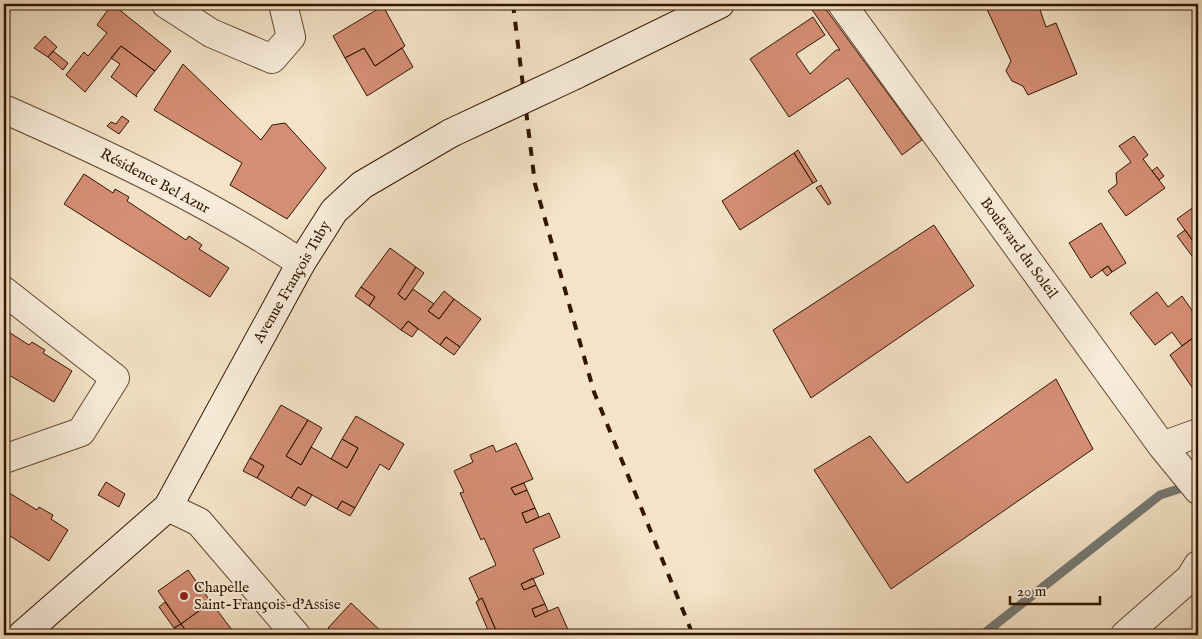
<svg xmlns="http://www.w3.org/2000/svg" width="1202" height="639" font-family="'IM FELL English',serif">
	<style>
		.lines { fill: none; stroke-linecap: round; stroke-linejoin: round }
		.stream { stroke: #757974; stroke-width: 9 }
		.building { fill: #d48e75; stroke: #331501 }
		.street-casing { stroke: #634832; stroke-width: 30 }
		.secondary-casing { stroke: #331501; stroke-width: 30 }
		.street { stroke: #f8eddb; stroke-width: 28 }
		.secondary { stroke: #f8eddb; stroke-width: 28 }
		.rail { stroke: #331501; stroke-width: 4; stroke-dasharray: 9 9; stroke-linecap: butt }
		.secondary-bridge-casing { stroke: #331501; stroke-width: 30; stroke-linecap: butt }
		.secondary-bridge { stroke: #f8eddb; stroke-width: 28 }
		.poi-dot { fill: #8f2418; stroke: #f8eddb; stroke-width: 2 }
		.labels { text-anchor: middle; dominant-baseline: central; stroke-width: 4; stroke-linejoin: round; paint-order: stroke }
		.street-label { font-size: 15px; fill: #331501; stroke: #f8eddb }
		.poi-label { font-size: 15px; fill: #331501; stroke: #f8eddb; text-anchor: start }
	</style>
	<rect width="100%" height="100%" fill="#f4e3c7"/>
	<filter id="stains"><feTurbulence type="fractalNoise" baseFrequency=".004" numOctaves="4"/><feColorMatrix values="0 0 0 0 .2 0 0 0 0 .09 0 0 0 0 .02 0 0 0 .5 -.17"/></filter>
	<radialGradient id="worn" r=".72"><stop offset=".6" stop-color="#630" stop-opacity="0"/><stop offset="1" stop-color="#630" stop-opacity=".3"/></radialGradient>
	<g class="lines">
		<path class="stream" d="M982 635 1160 495 1191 485"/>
	</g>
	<path class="building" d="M112 4 171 51 155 71 121 46 85 92 66 75 84 52 88 56 107 33 97 25Z
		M808 4H822L922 140 902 155 848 78 789 117 750 59 813 17 825 35 796 54 810 74 836 50H840Z
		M989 4H1038L1046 27 1056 23 1077 74 1028 95 1023 86 1012 81 1006 71 1011 61 985 5Z
		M383 6 405 46 375 66 364 48 345 58 333 36Z
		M45 36 57 47 48 57 34 48Z
		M121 46 155 71 136 95 137 97 111 77 120 64 111 58Z
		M364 48 375 66 402 48 413 67 367 96 345 58Z
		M53 51 68 63 63 70 48 57Z
		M183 64 261 140 272 125 285 123 326 168 287 219 230 185 242 163 154 110Z
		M122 116 129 121 119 134 107 126 111 122 116 124Z
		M1134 136 1148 155 1143 159 1165 188 1126 216 1108 191 1117 184 1116 173 1131 162 1119 146Z
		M798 150 817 181 813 183 794 153Z
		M794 153 813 183 740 230 722 201Z
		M1157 167 1164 176 1159 180 1152 171Z
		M84 174 113 193 115 189 129 197 127 201 186 240 189 236 202 245 199 249 229 268 210 297 64 204Z
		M821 185 831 203 828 205 816 188Z
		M1198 204V248L1177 219Z
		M1101 223 1126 263 1112 272 1108 266 1091 278 1069 243Z
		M934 225 974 286 811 398 773 330Z
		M1185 230 1198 248V264L1177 236Z
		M390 248 416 267 398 294 405 300 413 289 434 304 428 311 439 319 454 299 481 319 460 347 446 337 440 345 408 321 401 330 369 306 375 297 361 287Z
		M1108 266 1112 272 1107 276 1102 270Z
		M416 267 424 273 405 300 398 294Z
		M361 287 375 297 369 306 355 296Z
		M444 291 454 299 439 319 428 311Z
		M1157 292 1168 307 1182 296 1198 319V334L1182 346 1172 332 1155 345 1130 313Z
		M408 321 418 329 412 337 401 330Z
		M4 329 29 345 32 342 45 350 43 353 72 371 54 402 4 372Z
		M1198 334V396L1170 355Z
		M446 337 460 347 454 355 440 345Z
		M1056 379 1093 449 891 589 814 470 870 436 907 483Z
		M281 405 308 420 286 456 301 465 311 447 347 468 358 448 342 439 356 416 404 444 389 470 380 464 355 508 342 501 337 509 298 487 291 498 257 478 264 466 250 458Z
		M308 420 322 428 301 465 286 456Z
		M342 439 358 448 347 468 331 459Z
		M516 443 533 479 511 488 515 495 527 490 535 508 522 513 526 523 549 513 560 537 533 549 544 574 521 584 524 590 536 585 545 604 532 609 535 617 558 607 569 632 563 635H498L482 598 479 600 469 578 496 565 484 538 481 540 460 493 464 492 454 471 473 462 470 455 493 445 496 452Z
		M250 458 264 466 257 478 243 471Z
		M106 482 125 494 119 507 98 495Z
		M524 483 527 490 515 495 511 488Z
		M298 487 312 495 305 506 291 498Z
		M6 491 37 510 39 507 53 515 51 519 68 530 49 561 4 532V495Z
		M342 501 355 508 350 516 337 509Z
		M535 508 539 517 526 523 522 513Z
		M188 570 211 602 181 624 158 591Z
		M533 578 536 585 524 590 521 584Z
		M482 598 498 635H490L476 602Z
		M165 602 181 624 174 628 159 607Z
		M211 602 235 634 189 635 181 624Z
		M351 603 385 635H336L328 628Z
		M545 604 548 611 535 617 532 609Z
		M181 624 189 635H179L174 628Z"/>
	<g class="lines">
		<g class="street-casing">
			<path id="street" d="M166 4 211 33 272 59 291 37 283 4
				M842 4 1162 446 1198 490
				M4 109C106 154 207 201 301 263
				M4 291 115 378 81 432 4 459
				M1162 446 1198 433
				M168 507 199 522 296 635
				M1125 635 1190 578 1198 565"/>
		</g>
		<g class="secondary-casing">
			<path id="secondary" d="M575 75 720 4
				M22 635 168 507 301 263 334 211 362 185 451 133"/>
		</g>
		<use href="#street" class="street"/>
		<use href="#secondary" class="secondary"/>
		<path class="rail" d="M513 4 535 184 594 392 693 635"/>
		<g class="secondary-bridge-casing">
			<path id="secondary-bridge" d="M451 133 575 75"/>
		</g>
		<use href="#secondary-bridge" class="secondary-bridge"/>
	</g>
	<circle class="poi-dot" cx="184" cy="596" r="5"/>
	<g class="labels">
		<g class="street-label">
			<text transform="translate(155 181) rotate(28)">Résidence Bel Azur</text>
			<text transform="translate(1019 248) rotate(54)">Boulevard du Soleil</text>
			<text transform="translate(292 282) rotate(-60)">Avenue François Tuby</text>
		</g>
		<g class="poi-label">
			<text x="194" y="587">Chapelle<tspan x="194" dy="17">Saint-François-d'Assise</tspan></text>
		</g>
	</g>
	<rect width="1202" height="639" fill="none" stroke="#f4e3c7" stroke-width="20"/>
	<rect x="5" y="5" width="1192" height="629" fill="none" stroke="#331501" stroke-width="2.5"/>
	<rect x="10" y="10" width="1182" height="619" fill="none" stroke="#331501"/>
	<path d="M1010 596v8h90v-8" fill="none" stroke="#331501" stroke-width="2.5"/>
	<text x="1017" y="596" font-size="15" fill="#331501" stroke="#f8eddb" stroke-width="4" paint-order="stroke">20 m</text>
	<rect width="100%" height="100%" filter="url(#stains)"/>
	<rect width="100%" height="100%" fill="url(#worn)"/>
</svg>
